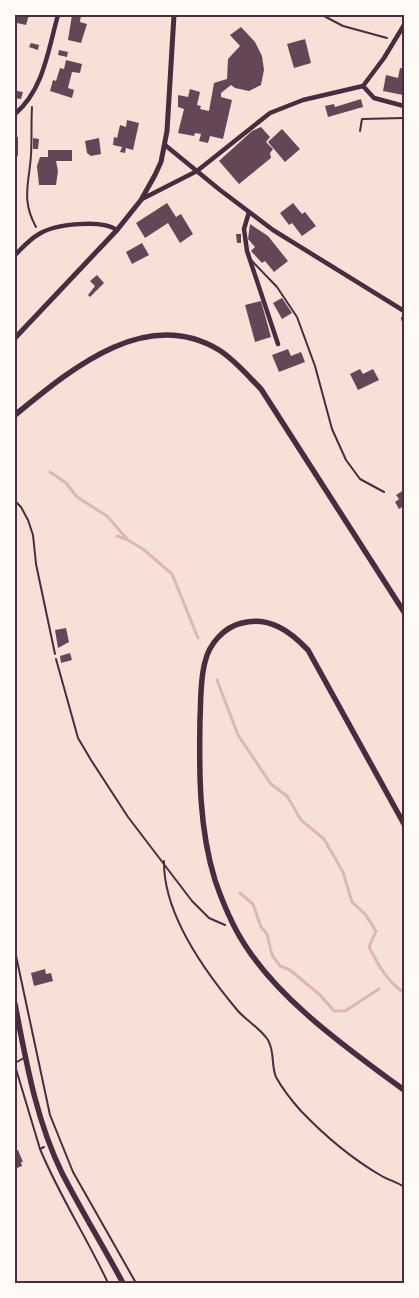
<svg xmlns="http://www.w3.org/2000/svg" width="419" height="1298" font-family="Georgia,serif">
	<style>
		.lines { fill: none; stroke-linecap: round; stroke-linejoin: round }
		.stream { stroke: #dcb8b0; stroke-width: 3 }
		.building { fill: #644757 }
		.path { stroke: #4a2c40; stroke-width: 2 }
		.service { stroke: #4a2c40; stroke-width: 2 }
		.minor { stroke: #4a2c40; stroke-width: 4.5 }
		.tertiary { stroke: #4a2c40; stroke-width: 5 }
		.secondary { stroke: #4a2c40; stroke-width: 5.5 }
		.neatline { fill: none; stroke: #4a2c40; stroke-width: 2 }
	</style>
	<rect width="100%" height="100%" fill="#f7e1d7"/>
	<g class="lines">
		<path class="stream" d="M50 472 66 483 77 497 107 516 128 540 143 549 172 574 198 638
			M117 536 128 540
			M217 680 238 735 271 784 287 796 301 820 324 839 343 872 352 902 365 914 376 931 369 947C379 966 386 980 404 993
			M240 893 253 904 261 927 267 934 272 955 280 966 290 970 320 995 334 1011H345L379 989"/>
	</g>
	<path class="building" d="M15 15H29L26 25 17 23 15 26Z
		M72 15H81L80 22 87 24 81 43 68 40Z
		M241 27 255 42 262 56 264 70 261 85 249 91 235 88 231 85 221 93V97L232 100 223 139 210 136 208 143 199 141 201 134 195 133 194 136 178 133 184 109 178 107V95L188 97 190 89 200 92 197 105 201 106 200 109 209 111 214 83 227 79 228 59 240 46 230 35Z
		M305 39 311 63 294 68 287 44Z
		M31 43 39 45 38 50 29 47Z
		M59 50 68 52 67 57 58 55Z
		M66 60 82 64 80 73 72 72 68 88 74 90 72 98 50 91 53 80 56 81 60 68 64 69Z
		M400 68 404 69 403 95 383 91 386 75 398 78Z
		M17 91 23 92 21 99 15 98Z
		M361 99 363 107 328 117 325 106 334 104 335 107Z
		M127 120 139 123 133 150 126 148 125 153 120 152 122 147 113 145 114 137 117 138 120 125 126 127Z
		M261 127 270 137 266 142 273 149 270 153 271 158 239 184 219 161 252 131Z
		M282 129 300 149 285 162 268 142Z
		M15 137H18V156H15Z
		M33 138 39 139 38 149H33Z
		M99 138 101 154 91 156 87 153 85 141Z
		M48 150H72V161H56L58 171 56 185H39L37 166 40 157H48Z
		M167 203 176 217 181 214 193 234 180 243 168 223 145 238 136 223Z
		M293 203 302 214 305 212 316 226 302 236 292 223 289 225 280 213Z
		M250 224 268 236 288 261 274 272 265 261 262 263 251 251 255 247 248 239Z
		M236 234H241V243H237Z
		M142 243 149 255 132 264 126 252Z
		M97 275 104 283 90 297 88 295 95 286 90 281Z
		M282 298 292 313 282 319 273 303Z
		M261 301 271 337 255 342 245 305Z
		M288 349 291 356 301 352 305 362 279 372 272 355Z
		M360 369 363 374 373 369 379 380 358 390 350 374Z
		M404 490V506L399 509 395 502 399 499 396 495Z
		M66 628 69 642 58 648 55 630Z
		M70 653 72 660 61 663 60 656Z
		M45 969 46 974 51 973 53 981 34 986 31 973Z
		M18 1150 23 1162H21L22 1166 17 1168 15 1151Z"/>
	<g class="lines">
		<path class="path" d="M322 15 343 26 387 38
			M32 107C31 123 32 139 31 155 29 184 21 200 36 227
			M402 318 404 326
			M56 659 78 738 91 760 128 817 192 901 209 918 225 925
			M164 861C163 914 205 972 238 1011 247 1021 261 1029 268 1040 275 1052 271 1066 276 1077 282 1088 292 1101 301 1111 324 1135 351 1158 380 1175 388 1180 397 1182 404 1187
			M15 951 50 1115 73 1172 136 1283
			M16 1069 40 1149 44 1147
			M40 1149C59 1195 87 1238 108 1283"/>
		<path class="service" d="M360 131 362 119 404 118
			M251 260 277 287 297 317 315 366 332 429 346 460 360 479 384 492
			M15 501 21 507 28 520 33 535 36 564 55 654
			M15 1063 24 1058"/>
		<path class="minor" d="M363 86 374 98 404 106
			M15 114C44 89 48 50 58 15
			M165 145 220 190 273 230 404 311
			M142 199 197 171 270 113 303 100 363 86 384 58 404 25
			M249 212 244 229 247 251 278 344
			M15 255C23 247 30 239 39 234 55 224 102 219 117 230"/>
		<path class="tertiary" d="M15 338 117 230 141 200 155 175 161 162 167 131 174 15"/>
		<path class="secondary" d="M15 415C69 371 145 305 219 350 235 360 247 375 261 389L404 612
			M404 824 308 650C290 631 269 616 242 623 224 627 209 644 205 662 200 680 201 700 200 719 199 772 199 829 215 880 220 895 227 912 234 926 267 992 345 1047 404 1090
			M15 1004C26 1061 36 1120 62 1173 81 1210 103 1246 123 1283"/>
	</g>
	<rect width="419" height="1298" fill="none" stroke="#fffaf5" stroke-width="32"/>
	<rect x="16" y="16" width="387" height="1266" class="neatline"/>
</svg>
